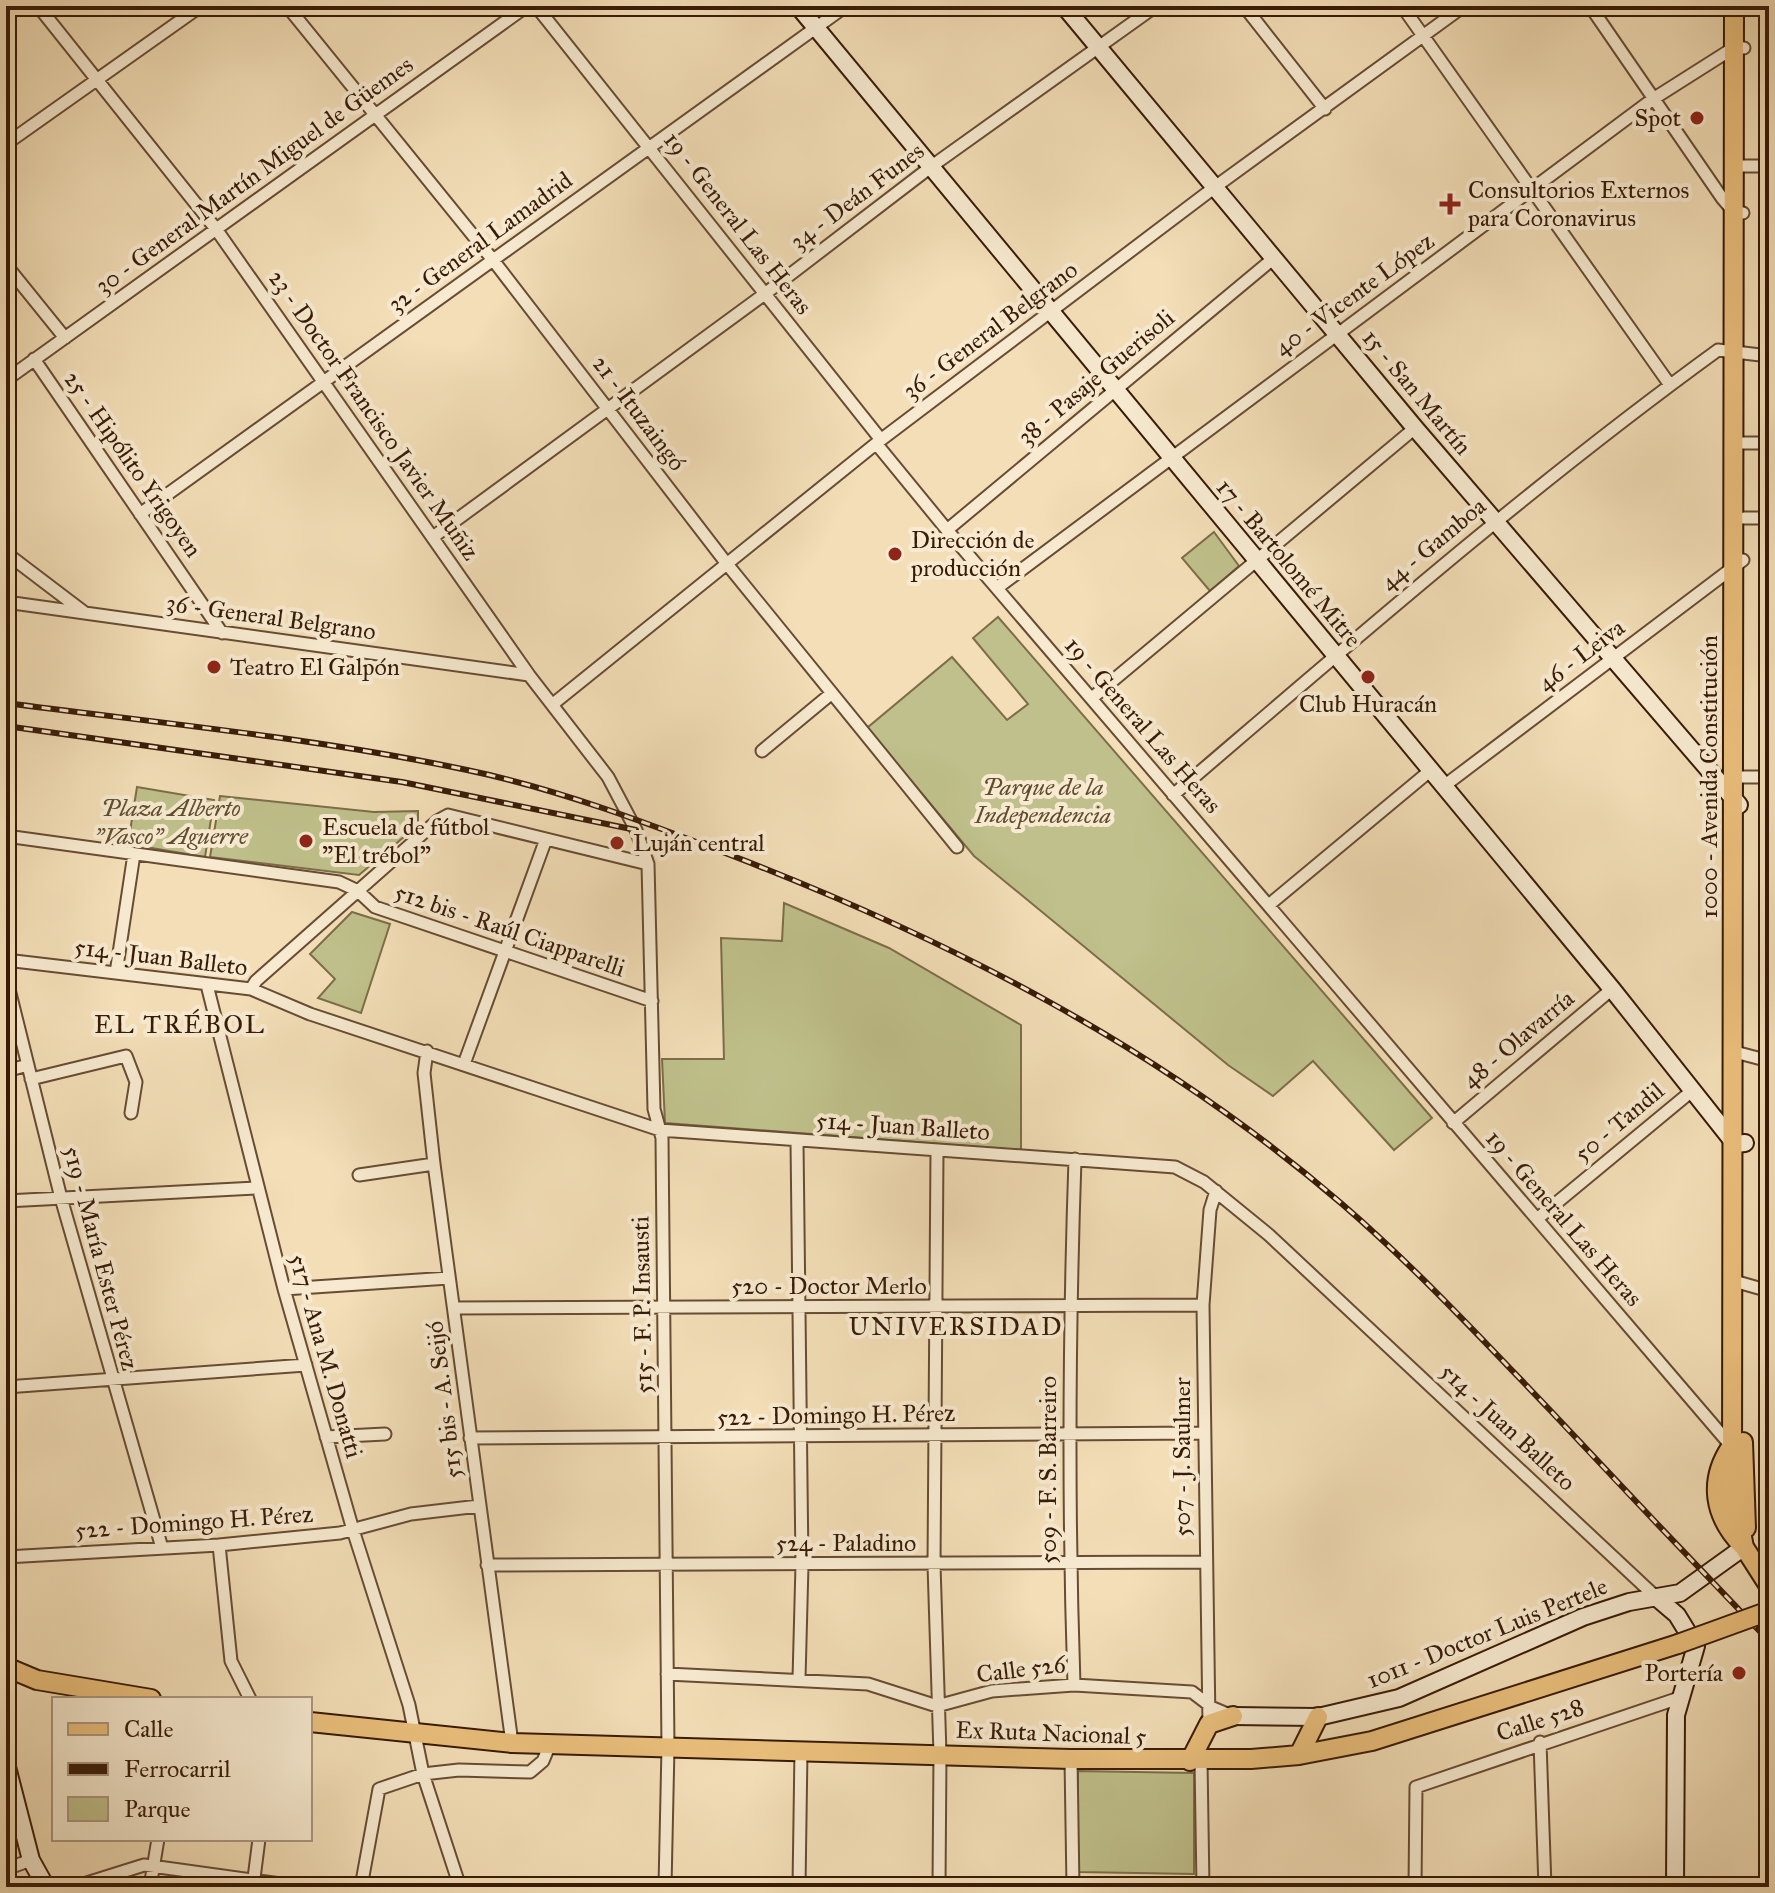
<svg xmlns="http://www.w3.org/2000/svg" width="1775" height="1893" font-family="'IM FELL Great Primer',serif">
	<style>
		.green { fill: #bfc08b; stroke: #7c6e49; stroke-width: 2 }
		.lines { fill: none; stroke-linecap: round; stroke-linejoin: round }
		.street-casing { stroke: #674c33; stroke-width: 15 }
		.secondary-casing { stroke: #381b07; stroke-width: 20 }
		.primary-casing { stroke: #381b07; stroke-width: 22 }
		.street { stroke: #f7ead0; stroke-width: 11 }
		.secondary { stroke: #f7ead0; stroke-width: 16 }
		.primary { stroke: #eabf7c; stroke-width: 18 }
		.rail-casing { stroke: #381b07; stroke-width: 6 }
		.rail { stroke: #f7ead0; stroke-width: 3; stroke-dasharray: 9; stroke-linecap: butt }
		.primary-bridge-casing { stroke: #381b07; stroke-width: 22; stroke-linecap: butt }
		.primary-bridge { stroke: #eabf7c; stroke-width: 18 }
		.poi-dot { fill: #8f2418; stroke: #f7ead0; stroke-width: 3 }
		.labels { text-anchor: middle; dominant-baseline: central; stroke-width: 8; stroke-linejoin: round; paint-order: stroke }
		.poi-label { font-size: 24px; fill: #381b07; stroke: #f7ead0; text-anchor: start }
		.street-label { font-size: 24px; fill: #381b07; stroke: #f7ead0 }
		.park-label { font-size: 24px; font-style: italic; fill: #604d2f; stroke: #f7ead0 }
		.neighbourhood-label { font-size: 26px; letter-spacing: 2px; fill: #381b07; stroke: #f7ead0 }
	</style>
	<rect width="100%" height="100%" fill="#f3deb7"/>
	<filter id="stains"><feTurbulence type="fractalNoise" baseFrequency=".0025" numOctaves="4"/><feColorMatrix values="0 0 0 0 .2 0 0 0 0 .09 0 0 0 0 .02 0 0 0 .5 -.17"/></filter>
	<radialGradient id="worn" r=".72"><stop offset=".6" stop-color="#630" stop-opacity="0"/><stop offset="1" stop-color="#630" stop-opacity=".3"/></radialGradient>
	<path class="green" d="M1214 532 1239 566 1210 591 1182 558Z
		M998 617 1432 1118 1394 1150 1313 1061 1273 1096 1228 1065 974 856 867 728 952 657 1007 720 1028 704 973 638Z
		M137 787 214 800 205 857 128 844Z
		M220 796 374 812 418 811V825L359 875 210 857Z
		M784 903 889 948 1021 1025V1150L665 1123 662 1059H724L721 938 782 941Z
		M352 912 390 924 361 1013 318 998 335 979 310 954Z
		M1078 1771 1194 1773V1874L1078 1872Z"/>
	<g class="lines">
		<g class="street-casing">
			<path id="street" d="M38 6 216 229 529 675 608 777 636 830 648 864 654 1109 662 1138 668 1747 665 1887
				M287 6 493 260 727 564 957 847
				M536 6 878 436 879 447 947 530 1732 1447
				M1244 6 1325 109
				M1402 6 1670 385
				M1590 6 1722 198 1734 212 1743 213
				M6 144 201 6
				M1734 166H1769
				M6 265 65 338
				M34 359 222 633
				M6 380 527 6
				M1743 443H1769
				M140 514 846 6
				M1744 518H1769
				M947 530 1274 258
				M433 537 766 293 932 166 1156 6
				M6 553 85 613
				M997 588 1653 99 1735 47 1744 48
				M6 602 529 675
				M1092 698 1415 428
				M553 704 878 442 1215 187 1464 6
				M762 751 832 693
				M1730 777H1769
				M1444 786 1743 560
				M1173 795C1352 642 1528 488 1718 350L1769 356
				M6 836 339 882 358 891 375 907 652 1001
				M1270 904 1431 770
				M6 960 251 989 310 1014 660 1130 1175 1167 1204 1182 1269 1235 1657 1598
				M116 973 134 854
				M6 977 61 1198 162 1548
				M207 985 284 1289 353 1530 409 1705 423 1774 460 1887
				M251 989 256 981 437 821 448 815 648 864
				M427 1051 424 1073 434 1164 512 1743
				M1735 1052 1769 1061
				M464 1064 546 839
				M6 1071 28 1065
				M31 1079 126 1056 136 1082 131 1113
				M1453 1123 1612 989
				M797 1142 802 1565 799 1679
				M937 1151 934 1565 940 1754 939 1887
				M359 1175 434 1164
				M6 1201 256 1188
				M1537 1219 1693 1090
				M1734 1281 1769 1291
				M284 1289 449 1278
				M455 1308 1203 1305
				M6 1387 306 1365
				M326 1437 385 1434
				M470 1438 1203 1433
				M219 1545 231 1661 250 1699
				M6 1557 219 1545 340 1533 411 1514 479 1506
				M487 1565 1204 1562
				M667 1674 868 1684 937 1706 992 1691 1074 1685 1192 1692 1213 1708 1232 1716
				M1074 1685C1068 1509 1069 1334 1075 1159
				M1209 1724 1203 1305 1210 1210 1216 1191
				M1540 1742 1545 1887
				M1071 1759 1073 1887
				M1201 1761 1203 1887
				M6 1869 31 1860
				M253 1886 259 1839
				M74 1887 144 1865 303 1887
				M150 1887 158 1839
				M361 1887 379 1789 423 1774 459 1770 530 1772 543 1761 550 1744
				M799 1887 801 1750
				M1415 1887 1416 1787 1679 1698"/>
		</g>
		<g class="secondary-casing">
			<path id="secondary" d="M798 6 1612 989 1735 1144 1745 1143
				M1064 6 1415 428 1739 805
				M1657 1598 1677 1615 1696 1646 1676 1715 1675 1887
				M1233 1716 1318 1717 1399 1698 1583 1617 1629 1602 1680 1593 1744 1547
				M6 1763 31 1860 46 1887"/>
		</g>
		<g class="primary-casing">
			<path id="primary" d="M1734 6 1732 1486 1744 1547 1769 1586
				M1743 1442 1746 1528
				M1731 1447C1708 1481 1714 1516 1742 1545
				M6 1667 37 1680 151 1699
				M310 1722 512 1743 1071 1759H1251L1299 1755 1372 1741 1678 1644
				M1299 1755 1318 1717
				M1190 1761 1209 1724 1233 1716"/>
		</g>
		<use href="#street" class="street"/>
		<use href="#secondary" class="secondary"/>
		<use href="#primary" class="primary"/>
		<g class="rail-casing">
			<path id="rail" d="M6 703C159 723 316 738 467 770 558 789 647 823 733 856 953 941 1162 1049 1342 1204 1415 1267 1481 1338 1548 1408 1621 1486 1695 1564 1769 1641
				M6 726 402 782 636 830"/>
		</g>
		<use href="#rail" class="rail"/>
		<g class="primary-bridge-casing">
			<path id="primary-bridge" d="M1678 1644 1769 1611"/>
		</g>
		<use href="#primary-bridge" class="primary-bridge"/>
	</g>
	<g class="poi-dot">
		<circle cx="1697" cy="118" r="8"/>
		<path d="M1446 192h8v8h8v8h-8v8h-8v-8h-8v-8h8z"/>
		<circle cx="895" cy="554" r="8"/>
		<circle cx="214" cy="667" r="8"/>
		<circle cx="1368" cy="677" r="8"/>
		<circle cx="306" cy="841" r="8"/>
		<circle cx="617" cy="843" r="8"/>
		<circle cx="1739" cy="1673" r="8"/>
	</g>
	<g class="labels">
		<g class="poi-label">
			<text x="1681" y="118" text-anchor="end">Spot</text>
			<text x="1468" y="190">Consultorios Externos<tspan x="1468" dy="28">para Coronavirus</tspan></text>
			<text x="911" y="540">Dirección de<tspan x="911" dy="28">producción</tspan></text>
			<text x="230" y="667">Teatro El Galpón</text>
			<text x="1368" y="704" text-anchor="middle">Club Huracán</text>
			<text x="322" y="827">Escuela de fútbol<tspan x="322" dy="28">"El trébol"</tspan></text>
			<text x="633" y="843">Luján central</text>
			<text x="1723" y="1673" text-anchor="end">Portería</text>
		</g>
		<g class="street-label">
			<text transform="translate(254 175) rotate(-36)">30 - General Martín Miguel de Güemes</text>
			<text transform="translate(857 196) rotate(-37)">34 - Deán Funes</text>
			<text transform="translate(738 223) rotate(52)">19 - General Las Heras</text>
			<text transform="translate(480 242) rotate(-36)">32 - General Lamadrid</text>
			<text transform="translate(1354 294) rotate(-36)">40 - Vicente López</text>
			<text transform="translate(990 330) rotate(-37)">36 - General Belgrano</text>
			<text transform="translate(1096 377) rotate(-40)">38 - Pasaje Guerisoli</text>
			<text transform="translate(1417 392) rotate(50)">15 - San Martín</text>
			<text transform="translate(639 413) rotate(53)">21 - Ituzaingó</text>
			<text transform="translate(374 415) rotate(55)">23 - Doctor Francisco Javier Muñiz</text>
			<text transform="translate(133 464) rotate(55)">25 - Hipólito Yrigoyen</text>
			<text transform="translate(1433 544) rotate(-40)">44 - Gamboa</text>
			<text transform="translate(1289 563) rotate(50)">17 - Bartolomé Mitre</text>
			<text transform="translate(271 617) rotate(8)">36 - General Belgrano</text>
			<text transform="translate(1581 655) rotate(-37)">46 - Leiva</text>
			<text transform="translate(1143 725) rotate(49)">19 - General Las Heras</text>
			<text transform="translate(1709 777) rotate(-90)">1000 - Avenida Constitución</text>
			<text transform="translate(510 930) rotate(19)">512 bis - Raúl Ciapparelli</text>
			<text transform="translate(161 957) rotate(7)">514 - Juan Balleto</text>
			<text transform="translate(1518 1039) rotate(-40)">48 - Olavarría</text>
			<text transform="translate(1619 1122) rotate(-40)">50 - Tandil</text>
			<text transform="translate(903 1126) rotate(4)">514 - Juan Balleto</text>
			<text transform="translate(1564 1218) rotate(49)">19 - General Las Heras</text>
			<text transform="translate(101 1258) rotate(75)">519 - María Ester Pérez</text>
			<text x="829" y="1286">520 - Doctor Merlo</text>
			<text transform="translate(642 1305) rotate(-91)">515 - F. P. Insausti</text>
			<text transform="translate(326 1356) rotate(74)">517 - Ana M. Donatti</text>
			<text transform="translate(444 1400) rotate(-97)">515 bis - A. Seijó</text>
			<text transform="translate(836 1415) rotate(-1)">522 - Domingo H. Pérez</text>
			<text transform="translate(1508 1427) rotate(43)">514 - Juan Balleto</text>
			<text transform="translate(1182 1457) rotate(-90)">507 - J. Saulmer</text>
			<text transform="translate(1048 1470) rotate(-90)">509 - F. S. Barreiro</text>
			<text transform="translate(194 1522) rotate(-4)">522 - Domingo H. Pérez</text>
			<text x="846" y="1543">524 - Paladino</text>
			<text transform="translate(1487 1633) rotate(-22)">1011 - Doctor Luis Pertele</text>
			<text transform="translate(1021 1669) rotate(-7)">Calle 526</text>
			<text transform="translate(1540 1720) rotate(-18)">Calle 528</text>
			<text transform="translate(1051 1733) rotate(2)">Ex Ruta Nacional 5</text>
		</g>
		<g class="park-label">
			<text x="1043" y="787">Parque de la<tspan x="1043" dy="28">Independencia</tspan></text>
			<text x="171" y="808">Plaza Alberto<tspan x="171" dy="28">"Vasco" Aguerre</tspan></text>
		</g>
		<g class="neighbourhood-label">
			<text x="180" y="1024">EL TRÉBOL</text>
			<text x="956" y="1326">UNIVERSIDAD</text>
		</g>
	</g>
	<rect width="1775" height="1893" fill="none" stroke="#f3deb7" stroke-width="32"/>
	<rect x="8" y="8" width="1759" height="1877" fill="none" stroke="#381b07" stroke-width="4"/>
	<rect x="16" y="16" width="1743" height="1861" fill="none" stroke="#381b07" stroke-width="2"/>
	<rect x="52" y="1697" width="260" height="144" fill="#f7ead0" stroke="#ab9780" stroke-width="2"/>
	<rect x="68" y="1723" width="40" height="12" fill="#eabf7c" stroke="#ab9780" stroke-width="2"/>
	<text x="124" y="1737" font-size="24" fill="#381b07">Calle</text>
	<rect x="68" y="1763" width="40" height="12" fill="#381b07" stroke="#ab9780" stroke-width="2"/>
	<text x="124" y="1777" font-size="24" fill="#381b07">Ferrocarril</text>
	<rect x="68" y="1797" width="40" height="24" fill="#bfc08b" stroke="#ab9780" stroke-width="2"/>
	<text x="124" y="1817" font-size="24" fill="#381b07">Parque</text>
	<rect width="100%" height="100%" filter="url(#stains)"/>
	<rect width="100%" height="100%" fill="url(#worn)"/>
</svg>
